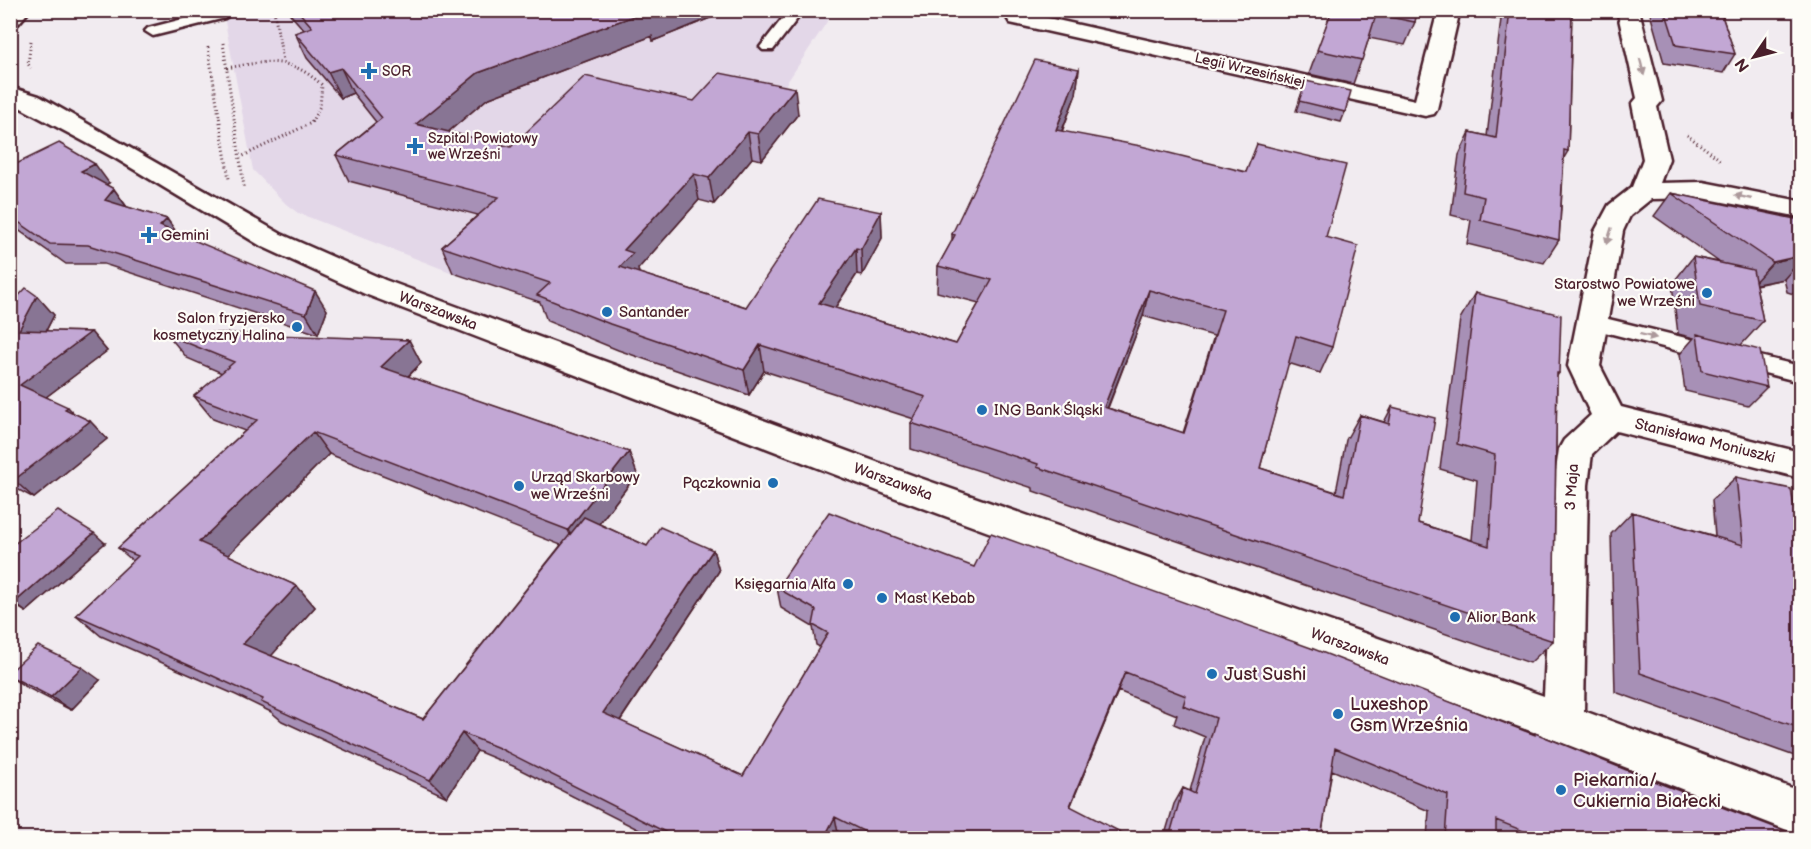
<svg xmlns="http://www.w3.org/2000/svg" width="1811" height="849" font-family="'Balsamiq Sans',sans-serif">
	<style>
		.built { fill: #e3d7e8 }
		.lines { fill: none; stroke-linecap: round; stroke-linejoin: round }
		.lane-casing { stroke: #4a1f2b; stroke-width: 5 }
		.street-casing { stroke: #4a1f2b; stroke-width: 5 }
		.secondary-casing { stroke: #4a1f2b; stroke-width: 5 }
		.path { stroke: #4a1f2b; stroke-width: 3; stroke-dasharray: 1 3; stroke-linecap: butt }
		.lane { fill: #fdfcf7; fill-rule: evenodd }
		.street { fill: #fdfcf7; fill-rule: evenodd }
		.secondary { fill: #fdfcf7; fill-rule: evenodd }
		.wall { fill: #a790b6; stroke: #4a1f2b; stroke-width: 1.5; fill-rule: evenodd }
		.shaded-wall { fill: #887594; stroke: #4a1f2b; stroke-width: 1.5 }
		.building { fill: #c2a7d4; stroke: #4a1f2b; stroke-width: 1.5; fill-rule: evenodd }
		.oneway { fill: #ac999b }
		.poi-dot { fill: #1f6fb2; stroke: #fdfcf7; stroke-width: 2 }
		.labels { text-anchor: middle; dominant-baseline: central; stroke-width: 4.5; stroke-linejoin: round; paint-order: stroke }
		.far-street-label { font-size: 14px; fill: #4a1f2b; stroke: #fdfcf7 }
		.far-poi-label { font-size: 14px; fill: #4a1f2b; stroke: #fdfcf7; text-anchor: start }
		.poi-label { font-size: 15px; fill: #4a1f2b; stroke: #fdfcf7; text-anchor: start }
		.street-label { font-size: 15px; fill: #4a1f2b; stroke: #fdfcf7 }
		.near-poi-label { font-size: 18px; fill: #4a1f2b; stroke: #fdfcf7; text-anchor: start }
	</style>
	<rect width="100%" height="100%" fill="#f1ebf0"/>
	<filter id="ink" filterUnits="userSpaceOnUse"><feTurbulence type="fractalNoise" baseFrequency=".0167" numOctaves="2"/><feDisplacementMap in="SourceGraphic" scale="12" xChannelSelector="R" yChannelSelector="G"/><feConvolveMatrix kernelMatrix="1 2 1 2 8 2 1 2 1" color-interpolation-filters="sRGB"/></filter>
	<g filter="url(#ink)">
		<path class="built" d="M223 11H834L761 122 634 93 453 273 298 213 286 204 253 170Z"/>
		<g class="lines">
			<g class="lane-casing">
				<path id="lane" d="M218 10H237L225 18 153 36 145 31 148 28Z
					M789 10H804L773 50H763L760 47Z
					M1592 315 1800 366V382L1585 327 1582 322 1585 317Z"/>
			</g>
			<g class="street-casing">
				<path id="street" d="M1009 10H1031L1030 14 1415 100 1438 10H1460L1437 109 1434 114 1425 116 1010 23 1007 18Z
					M1617 10H1639L1662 101 1657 107 1669 159 1660 183 1703 182 1800 201V217L1703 198 1651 199 1630 216 1623 231 1600 366 1621 407 1800 452V478L1616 431 1592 454 1588 485 1584 711 1800 791V835L1563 743 896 498 365 294 261 246 115 158 10 102V87L39 96 281 234 385 280 920 478 1544 696 1554 485 1559 449 1564 440 1591 415 1568 366 1595 231 1609 205 1632 187 1643 159 1632 104 1637 98Z"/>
			</g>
			<g class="secondary-casing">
				<path id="secondary" d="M10 10H30L18 24 10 25Z"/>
			</g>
			<path class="path" d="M274 10 283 61
				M31 41 28 64 31 68
				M223 43 244 187
				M208 47 229 179
				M227 68C267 61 289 55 322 85L320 106 311 123 241 157
				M1687 135 1722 161"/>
			<use href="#lane" class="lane"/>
			<use href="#street" class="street"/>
			<use href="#secondary" class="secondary"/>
		</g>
		<path class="wall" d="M288 10H730L653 41 652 36 487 99 448 132 511 147 694 101 798 114 762 160 752 158 714 204 699 200 638 269 639 273 746 307 881 212 882 238 862 275 857 274 835 308 956 344 979 303 937 292 938 266 952 241V234L1079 69 1076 94 1062 132 1326 237 1332 347 1320 373 1288 363 1260 468 1336 492 1346 440 1360 415 1384 422 1392 407 1418 523 1472 540 1477 480 1440 469 1460 319 1475 293 1559 373 1557 376 1553 641 1530 663 1033 491V488L911 449V423L914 419 764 371 749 395 618 350 547 321 540 302 453 273 442 247 478 215 349 181 336 155 376 122 353 93 341 98 307 58 295 33 304 30 290 14ZM1143 316 1214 336 1183 433 1108 408Z
			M1332 10H1417L1415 22 1405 45 1369 38 1353 84 1309 74Z
			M1493 10H1572L1568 151 1564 158 1559 240 1544 263 1467 244 1471 220 1451 215 1459 155 1470 132 1487 136 1501 19 1492 18Z
			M1649 10H1720L1735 54 1723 73 1664 63Z
			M1306 81 1345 112 1341 122 1296 111Z
			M10 167 109 183 106 185 114 189 127 207 167 219 177 233 327 310 318 334 104 264H66L10 224Z
			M1671 193 1800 220V296L1787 292 1784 279 1756 285 1763 321 1741 345 1767 387 1748 406 1685 391 1680 354 1694 338 1678 334 1672 284 1693 257 1719 262 1654 216Z
			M37 296 54 315 46 331 91 332 107 351 46 397 75 414 90 421 107 439 34 498 13 487 10 484V305Z
			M168 335 409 340 421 363 408 377 629 452 637 474 599 524 647 546 713 550 719 571 620 721 743 776 820 647 816 645 813 627 781 608 777 588 974 567 1533 734 1535 733 1651 780 1800 838H1427L1429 811 1332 770 1321 838H1164L1174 804 1183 788 1190 791 1205 737 1174 724 1177 715 1118 691 1070 807 1131 838H848L838 833 835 838H655L513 766 477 751 447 797 282 721 271 712 236 695 101 636 76 615 133 561 118 548 245 431 213 419 194 396 222 373 187 358ZM329 454 561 545 423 719 271 656 315 607 297 586 228 555Z
			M1736 477 1796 518 1800 519V758L1615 692 1611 534 1632 512 1715 536 1712 500Z
			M105 543 26 612 10 602V547Z
			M10 677 100 680 71 710 28 688Z"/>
		<path class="shaded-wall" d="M650 10H730L653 41 652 36 487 99 427 150 416 124 478 73Z
			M341 68 353 93 341 98 328 72Z
			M1079 69 1076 94 1052 156 1056 130Z
			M795 88 798 114 762 160 758 134Z
			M748 132 752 158 714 204 709 178Z
			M95 164 109 183 96 190 81 171Z
			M694 174 699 200 638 269 640 279 620 267 624 250Z
			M114 189 128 209 105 200Z
			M881 212 882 238 862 275 861 249Z
			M167 219 180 238 160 226Z
			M856 248 857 274 821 329 819 303Z
			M1800 256V261L1784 279 1752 285 1773 262Z
			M1149 290 1143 316 1098 432 1104 407Z
			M315 291 327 310 318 334 306 314Z
			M37 296 54 315 37 348 19 330Z
			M91 332 107 351 38 403 20 385Z
			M409 340 421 363 394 390 381 367Z
			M760 345 764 371 749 395 744 370Z
			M68 407 85 425 90 421 107 439 34 498 14 480 65 409Z
			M313 432 329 454 220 563 199 542Z
			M629 452 637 474 578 551 568 530Z
			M94 533 105 543 26 612 14 603Z
			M713 550 719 571 613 731 603 713Z
			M297 586 315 607 264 664 243 644Z
			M82 667 100 680 71 710 51 697Z
			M1125 672 1118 691 1064 822 1070 806Z
			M462 733 477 751 447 797 430 780Z
			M835 817 838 833 835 838H824Z"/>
		<path class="building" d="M297 10H650L478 73 416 124 511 147 585 76 694 101 720 73 795 88 758 134 748 132 709 178 694 174 624 250 633 253 620 267 746 307 818 199 881 212 861 249 856 248 819 303 956 344 992 280 938 266 955 235 952 234 1035 60 1079 69 1056 130 1141 146 1246 172 1257 144 1346 165 1326 237 1358 246 1332 347 1296 336 1260 468 1344 495 1360 415 1389 424 1392 407 1435 418 1418 523 1489 546 1495 455 1457 444 1475 293 1561 315 1559 373H1557L1553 641 1037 467 1038 464 911 423 926 397 760 345 744 370 610 324 537 295 550 283 442 247 499 197 336 155 382 118 341 68 328 72 295 33 312 27ZM1149 290 1223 310 1184 433 1104 407Z
			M654 10H662L648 16Z
			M1332 10H1417L1415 22 1369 13 1376 15 1362 60 1317 50Z
			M1510 10H1572L1568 151 1564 150 1559 240 1480 220 1484 197 1463 192 1470 132 1496 138Z
			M1665 10H1720L1735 54 1676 45Z
			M1306 81 1351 91 1345 112 1299 101Z
			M59 143 95 164 81 171 114 189 105 200 167 219 160 226 315 291 306 314 88 245 50 244 10 216V167Z
			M1671 193 1800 220V256L1773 262Z
			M1693 257 1753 270 1763 321 1700 306Z
			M26 288 37 296 19 330 91 332 20 385 68 407 65 409 90 421 14 480 10 478V305Z
			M169 331 409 340 381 367 629 452 568 530 313 432 199 542 297 586 243 644 423 719 584 517 647 546 660 527 713 550 603 713 743 776 828 633 813 625 816 610 777 588 829 512 974 567 991 533 1311 648 1535 735V733L1651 780 1800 837V838H1541L1496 820V838H1445L1448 795 1335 748 1321 838H1169L1183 788 1195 794 1216 718 1183 706 1186 696 1125 672 1070 806 1132 838H935L924 832 921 838H877L835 817 824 838H677L499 748 462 733 430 780 261 702 263 699 213 676 76 615 138 556 118 548 257 420 194 396 234 362 168 335Z
			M1697 334 1760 350 1767 387 1702 371Z
			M1736 477 1791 489 1796 518 1800 519V728L1640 673 1632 512 1743 545Z
			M58 511 94 533 14 603 10 601V547Z
			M38 646 82 667 51 697 10 676V672Z"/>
		<defs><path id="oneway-solid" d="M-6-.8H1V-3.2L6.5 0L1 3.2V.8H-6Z" transform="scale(1.5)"/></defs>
		<g class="oneway">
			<use href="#oneway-solid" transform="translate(1642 67) rotate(76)"/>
			<use href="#oneway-solid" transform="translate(1743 197) rotate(-167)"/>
			<use href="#oneway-solid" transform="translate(1609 236) rotate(108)"/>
			<use href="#oneway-solid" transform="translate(1648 336) rotate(14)"/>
		</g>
	</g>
	<g class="poi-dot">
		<path d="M366 62h6v6h6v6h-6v6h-6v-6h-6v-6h6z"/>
		<path d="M412 137h6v6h6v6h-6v6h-6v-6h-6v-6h6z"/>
		<path d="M146 226h6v6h6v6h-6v6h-6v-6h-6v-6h6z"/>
		<circle cx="1707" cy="293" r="6"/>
		<circle cx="607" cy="312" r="6"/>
		<circle cx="297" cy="327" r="6"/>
		<circle cx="982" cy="410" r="6"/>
		<circle cx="773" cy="483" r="6"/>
		<circle cx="519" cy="486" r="6"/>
		<circle cx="848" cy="584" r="6"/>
		<circle cx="882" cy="598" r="6"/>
		<circle cx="1455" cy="617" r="6"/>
		<circle cx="1212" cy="674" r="6"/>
		<circle cx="1338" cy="714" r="6"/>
		<circle cx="1561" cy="790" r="6"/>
	</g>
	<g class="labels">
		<g class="far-street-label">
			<text transform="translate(1250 70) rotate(13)">Legii Wrzesińskiej</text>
		</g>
		<g class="far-poi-label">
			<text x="382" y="71">SOR</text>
			<text x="428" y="138">Szpital Powiatowy<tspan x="428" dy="16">we Wrześni</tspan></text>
		</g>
		<g class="poi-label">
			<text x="161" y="235">Gemini</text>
			<text x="1695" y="284" text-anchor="end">Starostwo Powiatowe<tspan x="1695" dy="17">we Wrześni</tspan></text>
			<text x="619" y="312">Santander</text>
			<text x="285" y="318" text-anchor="end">Salon fryzjersko<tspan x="285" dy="17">kosmetyczny Halina</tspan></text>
			<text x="994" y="410">ING Bank Śląski</text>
			<text x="531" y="477">Urząd Skarbowy<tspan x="531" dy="17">we Wrześni</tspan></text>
			<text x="761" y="483" text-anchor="end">Pączkownia</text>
			<text x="836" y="584" text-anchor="end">Księgarnia Alfa</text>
			<text x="894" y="598">Mast Kebab</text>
			<text x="1467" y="617">Alior Bank</text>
		</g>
		<g class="street-label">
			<text transform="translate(438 311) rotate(21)">Warszawska</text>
			<text transform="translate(1705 441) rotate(14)">Stanisława Moniuszki</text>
			<text transform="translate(893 482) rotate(20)">Warszawska</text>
			<text transform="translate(1572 487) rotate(-86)">3 Maja</text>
			<text transform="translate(1350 647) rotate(20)">Warszawska</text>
		</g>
		<g class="near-poi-label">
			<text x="1224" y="674">Just Sushi</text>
			<text x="1350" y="704">Luxeshop<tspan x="1350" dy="21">Gsm Września</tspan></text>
			<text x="1573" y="780">Piekarnia/<tspan x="1573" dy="21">Cukiernia Białecki</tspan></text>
		</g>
	</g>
	<rect width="1811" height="849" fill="none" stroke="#fdfcf7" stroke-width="36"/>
	<rect x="18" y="18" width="1775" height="813" fill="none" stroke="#4a1f2b" stroke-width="2" filter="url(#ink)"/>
	<g transform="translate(1754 57) rotate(235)" stroke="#fdfcf7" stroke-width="4.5" paint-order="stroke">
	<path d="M0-4.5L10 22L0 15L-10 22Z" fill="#4a1f2b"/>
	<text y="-9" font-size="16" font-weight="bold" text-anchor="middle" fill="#4a1f2b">N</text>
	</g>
</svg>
